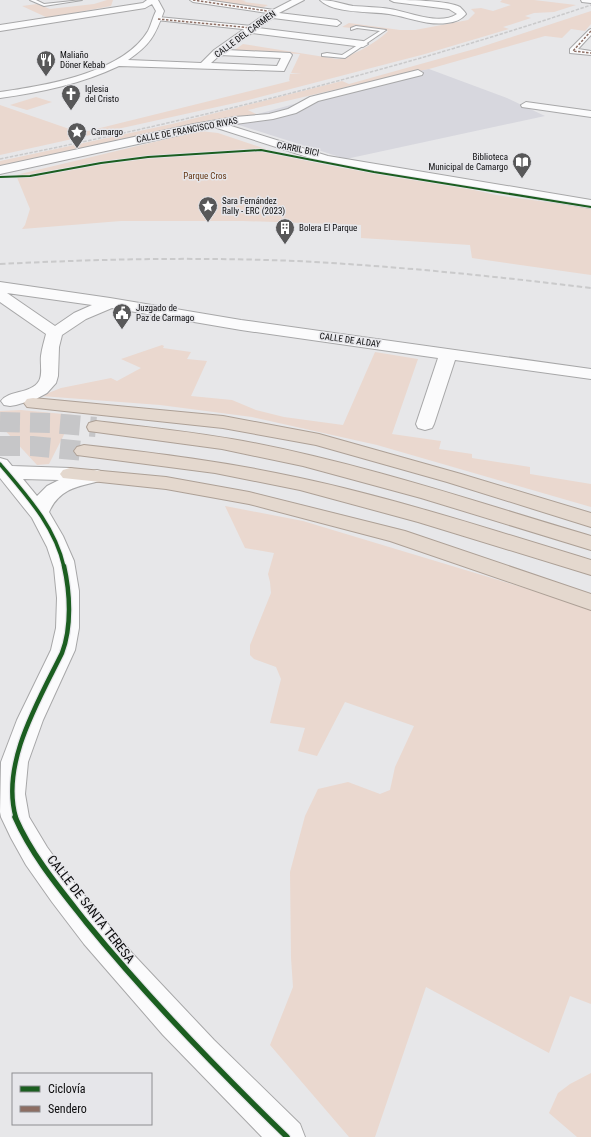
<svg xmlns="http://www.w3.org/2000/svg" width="591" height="1137" font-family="'Roboto Condensed',sans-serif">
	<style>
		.built { fill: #d7d7de }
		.green { fill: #ead8cf }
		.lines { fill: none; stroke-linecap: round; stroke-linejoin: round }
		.motorway-tunnel { stroke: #c6c6c8; stroke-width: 20; stroke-dasharray: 20 10; stroke-linecap: butt }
		.service-casing { stroke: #a7a7a8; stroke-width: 2 }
		.pedestrian-casing { stroke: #a7a7a8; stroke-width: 2 }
		.minor-casing { stroke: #a7a7a8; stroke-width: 2 }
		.motorway-casing { stroke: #ada096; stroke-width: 2 }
		.service { fill: #fbfbfc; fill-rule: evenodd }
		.pedestrian { fill: #fbfbfc; fill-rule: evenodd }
		.minor { fill: #fbfbfc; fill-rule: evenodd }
		.motorway { fill: #e4d8ce; fill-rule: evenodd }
		.rail-far1 { stroke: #cacacb; stroke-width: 1.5; stroke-dasharray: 3.5 1.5; stroke-linecap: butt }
		.rail { stroke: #cacacb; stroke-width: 2; stroke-dasharray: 5.5 3; stroke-linecap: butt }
		.quiet { stroke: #8d6e63; stroke-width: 1.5; stroke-dasharray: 2.5 1.5; stroke-linecap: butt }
		.cycleway-far3-casing { stroke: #e6e6ea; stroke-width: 3.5 }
		.cycleway-far2-casing { stroke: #e6e6ea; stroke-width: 5.5 }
		.cycleway-far1-casing { stroke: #e6e6ea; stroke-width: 7 }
		.cycleway-casing { stroke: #e6e6ea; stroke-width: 8 }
		.cycleway-far3 { stroke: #1b5e20; stroke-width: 2 }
		.cycleway-far2 { stroke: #1b5e20; stroke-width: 3.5 }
		.cycleway-far1 { stroke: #1b5e20; stroke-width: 4.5 }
		.cycleway { stroke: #1b5e20; stroke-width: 5.5 }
		.labels { text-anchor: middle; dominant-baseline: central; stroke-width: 3; stroke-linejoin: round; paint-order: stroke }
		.far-street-label { font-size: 9px; fill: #0b0b0c; stroke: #e6e6ea }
		.far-poi-label { font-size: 9px; fill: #0b0b0c; stroke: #e6e6ea; text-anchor: start }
		.far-park-label { font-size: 9px; fill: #633411; stroke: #e6e6ea }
		.near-street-label { font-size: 13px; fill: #0b0b0c; stroke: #e6e6ea }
	</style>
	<rect width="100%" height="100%" fill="#e7e7e9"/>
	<path class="built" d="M429 69 507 98 545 116 346 159 220 119 258 114 417 70Z"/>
	<path class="green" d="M107 0H113L111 6 48 18 22 6 37 4 50 9 94 4Z
		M201 0H241L246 1 244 2 268 5 262 8Z
		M502 0H534L576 5 554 12 534 13 525 16 531 18 503 27 509 29 425 54 244 101 0 155V105L78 132 88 131 290 81 289 80 290 74 302 73H291L300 54 233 51 243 44 337 59C350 58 379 41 388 31L355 25 351 28 342 27 349 23 400 30H415L468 20 475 13 471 9 481 8 493 11 511 5 500 2Z
		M591 11V24L585 31 571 29 562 38 545 36 429 69 398 75 248 110 258 115 211 120 0 166V161L172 124 342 81 349 84 478 48Z
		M36 97 52 102 27 110 10 105Z
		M200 131 218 133 293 158 343 168 435 181 496 195 591 208V275L472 258 470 245 361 238V225L243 221H121L22 229 25 225 30 209 16 175Z
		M162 345 164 346 163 348 191 352 187 359 207 361 191 396 232 400 256 410 284 417 343 425 375 352 418 359 392 434 441 441 439 449 472 454V458L530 467V474L591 484V507L377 445 252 417 160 405 41 396 61 388 111 378 117 381 141 368 121 359Z
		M21 410 74 415 49 464 37 465 0 425V411Z
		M225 506 303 521 591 608V1004L570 996 549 1053 426 987 375 1137H349L270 1045 293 987 291 958 290 872 305 816 318 789 348 782 380 794 390 790 395 767 414 726 345 702 317 756 298 751 305 728 270 723 281 679 276 667 254 659 250 655V645L271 593 270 582 268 574 274 553 245 548Z
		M591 1073V1137H577L549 1113 558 1093 570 1084Z"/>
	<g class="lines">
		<path class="motorway-tunnel" d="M0 422 51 423 96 427
			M0 446H32L84 451"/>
		<g class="service-casing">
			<path id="service" d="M30 0H36L44 4 82 0 44 6Z
				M356 26 386 30 345 58 322 56V54L327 53 342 55 380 31 357 28 351 30V28Z"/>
		</g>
		<g class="pedestrian-casing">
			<path id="pedestrian" d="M190 0H206L274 10 277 12 274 14 193 2Z
				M158 17 252 26 255 28 252 30 156 20 155 19Z
				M591 29V35L578 49 591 51V55L570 53V49L589 30Z"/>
		</g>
		<g class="minor-casing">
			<path id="minor" d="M147 0H158L164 11C155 36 150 45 128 60L201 63 214 50 267 13 292 0H304L279 13 337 20 341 23 337 26 273 18 258 28 363 41 368 44 363 47 252 33 227 50 290 53 292 55 284 71 119 66C81 84 42 92 0 98V92C44 86 123 73 148 31 151 25 153 17 156 11L152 4 145 8 0 31V25L143 3ZM220 55 281 58 277 66 211 63Z
				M320 0C332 0 342 4 353 6 366 7 378 7 390 9 410 12 439 26 457 14L449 9 394 2 390 0C405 0 447 0 460 7 462 9 465 12 466 14 461 20 455 22 447 23 428 26 408 17 389 14 370 11 334 14 320 0Z
				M581 0H591V3L582 2Z
				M418 70 423 73 422 75 318 101 296 113 273 119 228 125 328 156 591 200V208L326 163 217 128 216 127 0 174V166L194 124 235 117 269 114 288 109 310 97Z
				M526 102 591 111V117L522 107 521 105Z
				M0 282 110 298 241 320 591 369V379L455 360 434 424 432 428 425 430 418 428 416 424 438 358 241 330 112 308 86 319 62 335 59 347 58 376 56 383 47 393 36 399 16 405 10 406 4 405 1 401C9 390 31 394 39 381 43 374 40 363 41 356 42 348 44 342 46 334L0 302ZM7 293 92 305 74 313 55 326Z
				M0 458 7 460 12 466 70 468 77 470 80 474 97 470 104 472 107 476 104 480C81 486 60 487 49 512L63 536 74 561 79 591V628L75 650 43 720 28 762 25 794 29 817 47 847 65 872 132 953 214 1040 300 1124 305 1137H262L163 1035 84 944 52 902 26 865 11 838 1 817 0 812 1 762 17 720 51 650 56 628 57 598 54 568 47 547 32 518 0 478ZM23 479 59 480 47 486 37 496Z"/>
		</g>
		<g class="motorway-casing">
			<path id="motorway" d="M33 398 223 416 319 434 461 474 591 513V527L447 482 316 445 223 428 27 407 24 403 27 399Z
				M96 421C145 427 195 432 243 441 361 463 476 502 591 536V550L421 498 303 466 222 449 89 431 87 427 89 423Z
				M84 445C156 453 228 462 300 478 398 499 495 531 591 560V575L418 522 300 490 215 473 77 455 74 451 77 447Z
				M70 468 166 477 249 492 405 531 591 594V610L390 541 249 504 166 489 63 478 60 474 63 470Z"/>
		</g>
		<use href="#service" class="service"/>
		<use href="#pedestrian" class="pedestrian"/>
		<use href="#minor" class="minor"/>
		<use href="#motorway" class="motorway"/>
		<path class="rail-far1" d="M0 159C199 119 398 70 591 5"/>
		<path class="rail" d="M0 264C99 259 197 257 296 261 395 266 493 276 591 288"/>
		<path class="quiet" d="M193 0 274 12
			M158 19 252 28
			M591 31 573 51 591 53"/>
		<g class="cycleway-far3-casing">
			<path id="cycleway-far3" d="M0 177 30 176 101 163 148 157 261 150 374 172 591 207"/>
		</g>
		<g class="cycleway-far2-casing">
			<path id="cycleway-far2" d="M0 464C26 495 55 526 64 567"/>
		</g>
		<g class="cycleway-far1-casing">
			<path id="cycleway-far1" d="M16 818C0 764 39 700 62 653 72 627 70 592 64 566"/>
		</g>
		<g class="cycleway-casing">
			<path id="cycleway" d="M15 817C32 856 60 889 86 922 148 998 217 1069 287 1137"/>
		</g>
		<use href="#cycleway-far3" class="cycleway-far3"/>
		<use href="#cycleway-far2" class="cycleway-far2"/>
		<use href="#cycleway-far1" class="cycleway-far1"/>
		<use href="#cycleway" class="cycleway"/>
	</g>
	<defs>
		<g id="restaurant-pin" transform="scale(1)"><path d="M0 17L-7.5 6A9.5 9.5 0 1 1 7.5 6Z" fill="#585859" stroke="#e6e6ea"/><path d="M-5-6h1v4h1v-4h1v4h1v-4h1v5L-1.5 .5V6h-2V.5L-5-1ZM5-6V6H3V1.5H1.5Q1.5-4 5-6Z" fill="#fff"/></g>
		<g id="church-pin" transform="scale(1)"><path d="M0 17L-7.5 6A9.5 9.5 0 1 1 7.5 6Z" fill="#585859" stroke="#e6e6ea"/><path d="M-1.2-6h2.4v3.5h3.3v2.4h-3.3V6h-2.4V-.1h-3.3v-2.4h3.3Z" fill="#fff"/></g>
		<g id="sight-pin" transform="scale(1)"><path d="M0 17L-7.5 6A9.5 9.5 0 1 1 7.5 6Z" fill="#585859" stroke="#e6e6ea"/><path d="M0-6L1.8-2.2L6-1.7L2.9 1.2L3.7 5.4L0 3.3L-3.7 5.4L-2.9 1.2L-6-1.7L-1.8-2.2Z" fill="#fff"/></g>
		<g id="library-pin" transform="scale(1)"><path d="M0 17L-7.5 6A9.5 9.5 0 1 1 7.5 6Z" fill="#585859" stroke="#e6e6ea"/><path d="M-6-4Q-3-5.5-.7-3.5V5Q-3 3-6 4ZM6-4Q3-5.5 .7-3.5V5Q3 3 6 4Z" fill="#fff"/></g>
		<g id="building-pin" transform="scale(1)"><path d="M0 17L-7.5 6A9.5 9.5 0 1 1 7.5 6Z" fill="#585859" stroke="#e6e6ea"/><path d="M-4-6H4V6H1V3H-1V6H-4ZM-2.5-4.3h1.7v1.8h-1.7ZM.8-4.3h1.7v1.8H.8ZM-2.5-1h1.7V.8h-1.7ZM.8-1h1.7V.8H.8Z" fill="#fff"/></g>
		<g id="civic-pin" transform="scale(1)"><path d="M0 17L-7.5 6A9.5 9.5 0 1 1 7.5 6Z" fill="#585859" stroke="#e6e6ea"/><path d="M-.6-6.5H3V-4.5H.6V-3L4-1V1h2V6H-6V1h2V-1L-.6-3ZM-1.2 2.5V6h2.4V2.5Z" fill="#fff"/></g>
	</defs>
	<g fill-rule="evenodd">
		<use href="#restaurant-pin" x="46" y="60"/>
		<use href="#church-pin" x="71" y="94"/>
		<use href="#sight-pin" x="77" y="132"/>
		<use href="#library-pin" x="522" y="162"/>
		<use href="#sight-pin" x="208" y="206"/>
		<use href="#building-pin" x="285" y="228"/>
		<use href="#civic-pin" x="122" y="313"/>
	</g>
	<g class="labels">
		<g class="far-street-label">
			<text transform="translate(245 34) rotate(-36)">CALLE DEL CARMEN</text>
			<text transform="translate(187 130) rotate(-11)">CALLE DE FRANCISCO RIVAS</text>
			<text transform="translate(298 149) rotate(11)">CARRIL BICI</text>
			<text transform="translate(350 340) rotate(8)">CALLE DE ALDAY</text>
		</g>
		<g class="far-poi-label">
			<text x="60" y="55">Maliaño<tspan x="60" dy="10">Döner Kebab</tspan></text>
			<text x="85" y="89">Iglesia<tspan x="85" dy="10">del Cristo</tspan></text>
			<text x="91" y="132">Camargo</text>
			<text x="508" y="157" text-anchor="end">Biblioteca<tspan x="508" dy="10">Municipal de Camargo</tspan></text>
			<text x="222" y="201">Sara Fernández<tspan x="222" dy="10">Rally - ERC (2023)</tspan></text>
			<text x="299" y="228">Bolera El Parque</text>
			<text x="136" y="308">Juzgado de<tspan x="136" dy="10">Paz de Carmago</tspan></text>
		</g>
		<g class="far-park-label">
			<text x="205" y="176">Parque Cros</text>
		</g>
		<g class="near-street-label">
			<text transform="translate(91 909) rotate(52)">CALLE DE SANTA TERESA</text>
		</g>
	</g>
	<rect x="12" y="1073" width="140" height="52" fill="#e6e6ea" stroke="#8e8e91"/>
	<rect x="20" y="1086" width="20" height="6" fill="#1b5e20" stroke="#8e8e91"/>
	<text x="48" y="1093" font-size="12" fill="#0b0b0c">Ciclovía</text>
	<rect x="20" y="1106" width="20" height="6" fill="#8d6e63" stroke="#8e8e91"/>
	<text x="48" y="1113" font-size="12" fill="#0b0b0c">Sendero</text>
</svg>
